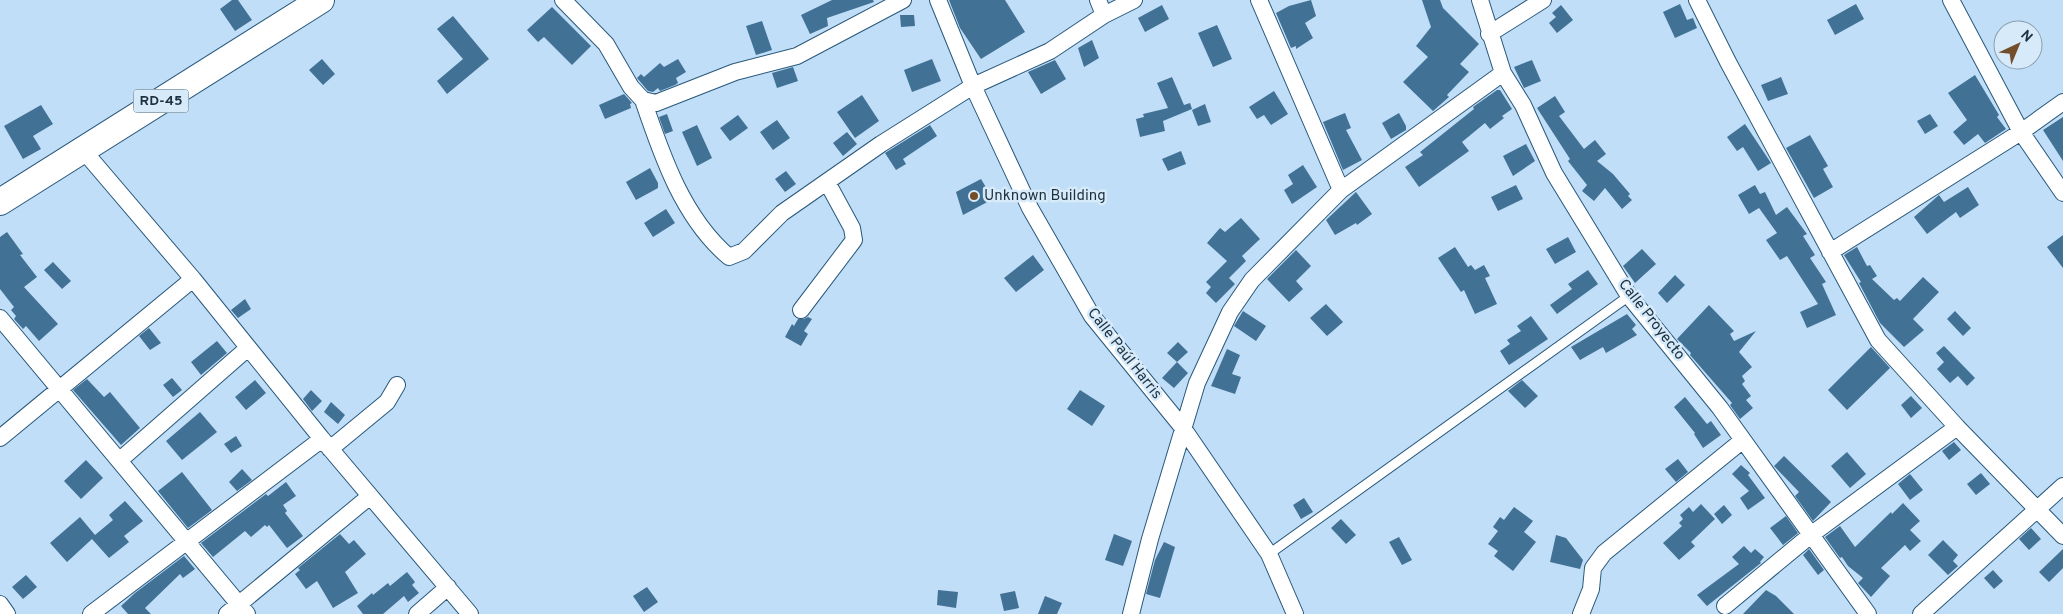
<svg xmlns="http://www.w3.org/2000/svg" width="2063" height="614" font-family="Overpass,sans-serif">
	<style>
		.building { fill: #417195 }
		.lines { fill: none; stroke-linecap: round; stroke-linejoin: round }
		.lane-casing { stroke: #28587b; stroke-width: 11 }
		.street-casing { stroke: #28587b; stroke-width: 18 }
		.primary-casing { stroke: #28587b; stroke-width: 28 }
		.lane { stroke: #fff; stroke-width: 9 }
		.street { stroke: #fff; stroke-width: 16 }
		.primary { stroke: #fff; stroke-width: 26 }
		.poi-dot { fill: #744e2a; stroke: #d6eafa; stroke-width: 2 }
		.labels { text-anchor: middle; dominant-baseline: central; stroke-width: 5; stroke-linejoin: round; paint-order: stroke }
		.shield { fill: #d6eafa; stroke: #546878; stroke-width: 1 }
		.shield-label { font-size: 14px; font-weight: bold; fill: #1c3140 }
		.poi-label { font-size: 15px; fill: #1c3140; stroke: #d6eafa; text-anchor: start }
		.street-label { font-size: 15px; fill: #1c3140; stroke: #d6eafa }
	</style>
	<rect width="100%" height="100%" fill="#c0def7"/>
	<path class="building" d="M232 0H238L252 20 235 31 220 9Z
		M832 0H873L874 2 827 18 828 26 810 34 801 15Z
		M949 0H1005L1025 32 981 59 960 28Z
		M1311 0 1316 16 1305 23 1313 38 1296 49V46L1291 48 1276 13 1289 6Z
		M1422 0H1440L1443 8 1479 44 1460 64 1469 72 1447 95 1449 97 1433 111 1403 82 1428 57 1416 46 1431 27Z
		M1680 4 1687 20 1693 18 1697 28 1675 38 1663 12Z
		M1856 4 1864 19 1835 35 1827 20Z
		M1162 5 1169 19 1145 32 1138 18Z
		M1561 5 1573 20 1557 33 1549 23 1556 17 1552 13Z
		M552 7 591 46 572 65 544 37 538 42 527 30Z
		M900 15H914L915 26 901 27Z
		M453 16 489 59 447 94 437 81 463 59 437 29Z
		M762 21 772 50 756 55 746 26Z
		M1217 25 1232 59 1213 67 1198 33Z
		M1092 40 1099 58 1084 67 1078 48Z
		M322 59 335 74 323 85 309 70Z
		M678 59 686 72 676 78 678 83 675 85 660 91 658 88 653 92 648 91 637 78 641 74 644 77 660 63 664 67Z
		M932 59 941 81 912 92 904 70Z
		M1055 60 1066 79 1041 94 1028 72Z
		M1532 60 1541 81 1524 88 1514 67Z
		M793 67 798 81 777 88 772 73Z
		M1975 75 1999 115 1997 117 2006 129 1985 143 1978 134 1964 145 1953 132 1967 120 1948 93Z
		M1172 77 1184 105 1190 103 1192 109 1163 121 1165 131 1140 137 1136 119 1144 117 1143 114 1168 108 1157 83Z
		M1781 77 1788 94 1768 101 1761 85Z
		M1497 90H1500L1512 109 1502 116 1504 118 1490 129 1485 123 1462 142 1469 151 1419 187 1405 167 1423 155 1420 152 1474 109 1473 107Z
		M1274 91 1288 114 1271 125 1264 115 1257 119 1249 107Z
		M624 94 632 103 630 104 631 108 605 119 599 105Z
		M862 95 879 121 855 138 837 112Z
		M1555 96 1565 112 1559 116 1584 149 1595 140 1606 154 1597 161 1613 174 1630 194 1628 196 1632 200 1622 209 1605 188 1594 201 1582 191 1587 185 1568 161 1570 159 1537 108Z
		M1205 104 1211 122 1198 126 1192 110Z
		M41 105 53 124 33 136 41 149 23 159 4 126Z
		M1345 113 1351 128 1346 130 1362 160 1343 170 1323 122Z
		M1399 113 1406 126V130L1391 139 1382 123Z
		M667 114 673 131 665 134 659 117Z
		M1930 114 1938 126 1925 134 1917 121Z
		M738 115 748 128 730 141 720 128Z
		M2063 117V161L2043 130Z
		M777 120 790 138 773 150 760 132Z
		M1745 124 1771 163 1758 171 1743 147 1737 151 1727 137Z
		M697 125 712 158 697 166 682 132Z
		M930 125 937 136 903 159 906 164 896 170 885 153Z
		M847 132 857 144 843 156 833 143Z
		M1810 135 1828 166 1823 169 1833 187 1814 198 1786 148Z
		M1526 144 1535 161 1513 176 1503 156Z
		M1181 151 1186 164 1168 171 1162 159Z
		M1303 165 1317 187 1292 204 1284 190 1293 184 1288 175Z
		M650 168 658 183V188L636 200 626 182Z
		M786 171 796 184 785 192 775 179Z
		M981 179 993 199 963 215 956 192Z
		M1516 185 1523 199 1498 211 1491 197Z
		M1755 185 1760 194 1765 192 1776 215 1787 207 1807 234 1803 236 1815 255 1810 258 1826 282 1822 284 1836 315 1807 328 1800 312 1818 304 1787 256 1780 260 1766 240 1777 233 1759 208 1749 214 1738 195Z
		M1968 187 1979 205 1960 218 1956 212 1927 234 1914 217 1939 195 1944 202Z
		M1356 192 1372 214 1357 225 1356 223 1335 235 1326 220Z
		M666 209 675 223 653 237 644 223Z
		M1241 218 1260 239 1242 256 1246 261 1229 278 1235 284 1216 303 1206 293 1211 287 1206 282 1227 261 1207 243 1220 228 1225 232Z
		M7 232 23 254 20 255 37 277 24 287 58 324 39 341 26 326 23 329 14 319 16 316 11 310 14 307 0 289V237Z
		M2063 235V268L2047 247Z
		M1568 237 1576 252 1555 264 1546 249Z
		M1455 247 1468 267 1471 265 1475 270 1484 265 1490 276 1485 278 1497 304 1475 314 1464 290 1461 292 1438 258Z
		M1857 247 1867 266 1870 265 1877 276 1872 279 1894 300 1897 298 1900 301 1923 277 1939 292 1913 319 1924 330 1904 347 1880 323 1859 283 1861 282 1844 255Z
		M1642 249 1656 264 1635 283 1623 266Z
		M1296 250 1311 266 1296 281 1303 289 1289 302 1267 279Z
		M1033 255 1044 270 1016 292 1004 278Z
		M53 262 71 281 62 289 44 270Z
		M1588 270 1598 284 1557 314 1550 305 1572 289 1568 284Z
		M1675 275 1685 285 1667 303 1658 293Z
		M245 299 251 309 238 318 231 310Z
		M1326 304 1343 322 1327 336 1310 318Z
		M1709 305 1734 331 1730 334 1734 341 1756 331 1739 352 1752 367 1742 376 1745 381 1742 384 1751 396 1746 400 1753 408 1740 419 1730 405 1732 403 1690 355 1691 353 1677 339Z
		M1243 311 1266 326 1256 341 1234 326Z
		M1955 311 1971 328 1963 336 1947 319Z
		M1627 314 1636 325 1632 329 1637 335 1606 353 1603 347 1580 360 1571 347Z
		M1531 316 1548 339 1509 365 1500 351 1510 344 1507 340 1521 331 1517 326Z
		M808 317 812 319 804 331 808 334 801 346 785 337 792 324 794 326 798 319H804Z
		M149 328 161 343 150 350 139 336Z
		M217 341 227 353 201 375 191 362Z
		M1178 342 1188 352 1177 362 1167 353Z
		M1944 346 1975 378 1967 386 1958 376 1950 383 1937 369 1944 362 1936 353Z
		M1871 347 1890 368 1847 410 1828 390Z
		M1227 349 1240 355 1232 374 1241 377 1235 394 1211 386Z
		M1177 362 1188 373 1174 388 1162 378Z
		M172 378 182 390 173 397 163 385Z
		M87 379 104 397 110 392 140 428 121 445 73 390Z
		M255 380 266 393 246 410 235 397Z
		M1522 380 1538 396 1525 408 1508 391Z
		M311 390 322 401 312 411 303 399Z
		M1080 390 1105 406 1092 426 1067 409Z
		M1911 396 1922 408 1911 418 1901 405Z
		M1685 397 1707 424 1711 421 1721 435 1703 448 1694 434 1695 433 1674 407Z
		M331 402 345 415 338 424 324 412Z
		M200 412 217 432 182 460 166 441Z
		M236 436 242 446 231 453 224 444Z
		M1954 442 1961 450 1949 460 1942 451Z
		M1847 452 1866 474 1850 488 1831 466Z
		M1784 456 1831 502 1813 521 1795 496 1799 492 1774 466Z
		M1678 459 1688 472 1676 482 1665 469Z
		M86 460 103 478 81 499 64 481Z
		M1741 465 1750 473 1748 475 1765 498 1748 510 1740 498 1749 491 1732 474Z
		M242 469 252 480 237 491 229 482Z
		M182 472 212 510 188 528 158 491Z
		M1981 473 1990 484 1976 495 1967 484Z
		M1910 474 1923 490 1910 500 1898 484Z
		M286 482 296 496 283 505 287 511 285 513 303 536 287 548 269 525 267 527 265 525 251 537 245 531 213 557 201 543 266 494 268 496Z
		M1304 498 1313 512 1301 519 1293 505Z
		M125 501 143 521 124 536 129 542 109 558 92 539 67 562 50 543 80 517 95 535 113 520 109 515Z
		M1903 503 1920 521 1910 530 1921 541 1910 551 1905 545 1881 568 1890 576 1871 597 1858 583 1863 578 1848 566 1842 557 1840 558 1825 537 1840 526 1855 547 1891 512 1892 514Z
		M1701 504 1715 519 1691 542 1695 546 1679 560 1663 543 1682 526 1679 523 1683 519 1680 515 1689 507 1693 512Z
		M1724 505 1732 515 1722 524 1714 514Z
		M1514 507 1533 521 1524 532 1536 542 1513 571 1494 556 1498 551 1488 544 1498 531 1493 527 1500 517 1504 520Z
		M1786 516 1798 533 1783 545 1770 528Z
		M1341 519 1356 535 1346 544 1331 528Z
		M2031 528 2041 539 2029 550 2019 539Z
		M340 534 349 544 354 540 366 554 345 572 358 593 333 608 317 581 306 589 295 574 300 570 298 568Z
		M1114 534 1132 541 1123 566 1105 560Z
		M1556 535 1566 538 1583 560 1580 569 1550 562Z
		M1399 537 1412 560 1402 565 1389 542Z
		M1943 540 1958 555 1953 561 1958 566 1948 575 1928 555Z
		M1164 542 1175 547 1160 598 1146 594 1155 560Z
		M1744 546 1751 553 1755 549 1764 557 1760 562 1761 563 1707 606 1697 595 1739 564 1732 557Z
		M1809 549 1824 570 1818 575 1803 555Z
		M2063 549V568L2049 582 2039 572Z
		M184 556 195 569 183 578 180 574 145 608 151 614H128L121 606 135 593Z
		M1993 570 2003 581 1994 589 1984 578Z
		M407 572 415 582 412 585 419 593 408 602 404 596 383 614H363L357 606 372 593 373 595 388 583 390 586Z
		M26 575 37 587 23 599 12 587Z
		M647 587 658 602 644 612 633 596Z
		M938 590 958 592 956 608 937 605Z
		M1766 590 1776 596 1794 614H1743Z
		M1015 591 1019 608 1004 611 1000 594Z
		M1045 596 1062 603 1057 614H1038Z"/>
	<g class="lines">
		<g class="lane-casing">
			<path id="lane" d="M1269 554 1629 296"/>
		</g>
		<g class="street-casing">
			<path id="street" d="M563 0 606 44 631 87 643 100 656 103 735 72 797 56 903 0
				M938 0 973 86 1030 208 1092 316 1183 428 1269 554 1295 614
				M1098 0 1104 15
				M1259 0 1341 190
				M1480 0 1503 73 1523 105 1554 173 1612 268 1629 296 1720 408 1868 614
				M1697 0 1728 62 1878 340 1957 427 2063 536
				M1951 0 2021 132 2063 193
				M1489 34 1543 0
				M643 100C662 156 683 218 729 257L744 251 782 213 881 144 973 86 1050 51 1104 15 1134 0
				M83 150 193 279 322 439 470 614
				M1830 252 2021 132 2063 102
				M801 310 854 240 852 228 827 182
				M0 318 247 614
				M0 438 193 279
				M330 449 387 402 397 385
				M120 460 248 348
				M0 604 7 614
				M1725 606 1812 534 1957 427
				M91 614 322 439
				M227 614 369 497
				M417 614 448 587
				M1131 614 1150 539 1197 383 1230 312 1252 280 1341 190 1503 73
				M1581 614 1591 589 1593 568 1604 553 1743 440
				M1921 614 2063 486"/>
		</g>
		<g class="primary-casing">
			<path id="primary" d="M0 202 321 0"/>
		</g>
		<use href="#lane" class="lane"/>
		<use href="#street" class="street"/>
		<use href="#primary" class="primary"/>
	</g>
	<circle class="poi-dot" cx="974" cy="196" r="5"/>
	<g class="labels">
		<rect class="shield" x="133.5" y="89.5" width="55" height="23" rx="4"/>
		<g class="shield-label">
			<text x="161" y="101">RD-45</text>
		</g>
		<g class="poi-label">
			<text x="984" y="196">Unknown Building</text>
		</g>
		<g class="street-label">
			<text transform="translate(1651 320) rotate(52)">Calle Proyecto</text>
			<text transform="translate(1124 354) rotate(52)">Calle Paúl Harris</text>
		</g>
	</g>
	<g transform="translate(2018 45) rotate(44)"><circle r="24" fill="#d6eafa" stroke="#8ca0b0"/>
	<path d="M0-4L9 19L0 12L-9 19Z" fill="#744e2a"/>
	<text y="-8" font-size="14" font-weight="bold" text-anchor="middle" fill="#1c3140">N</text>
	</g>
</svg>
